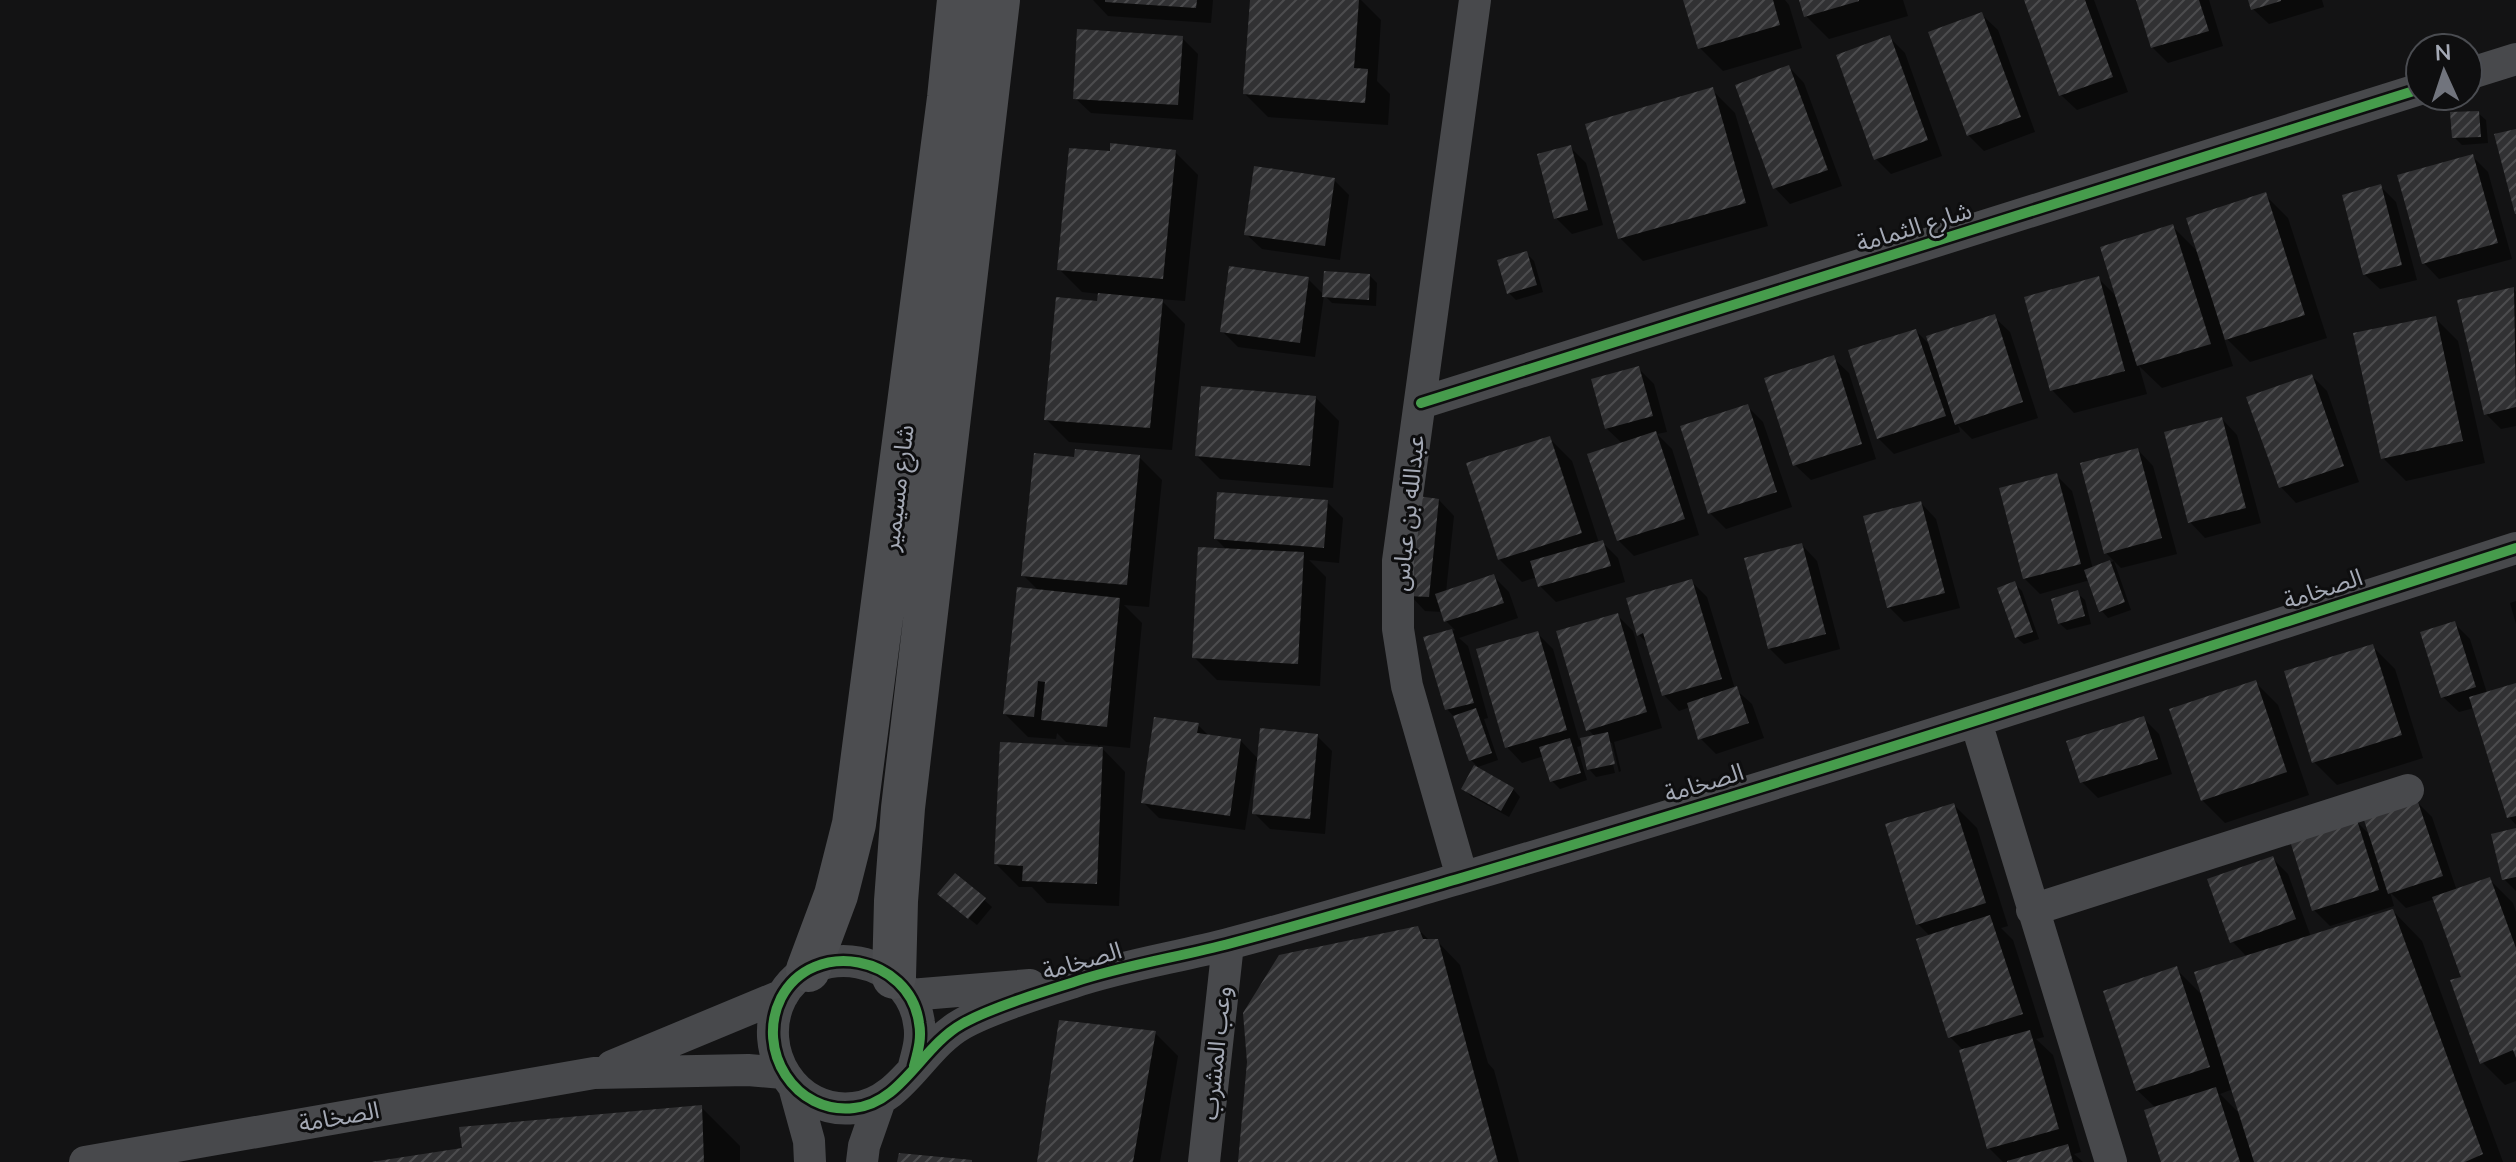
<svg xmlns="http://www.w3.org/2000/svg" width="2516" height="1162" font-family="'Nunito Sans','Noto Sans Arabic',sans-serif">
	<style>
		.shadow { fill: #0007; fill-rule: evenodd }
		.building { fill: url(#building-hatch) }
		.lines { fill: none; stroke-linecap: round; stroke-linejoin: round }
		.street { stroke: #48494c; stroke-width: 32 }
		.secondary { stroke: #4c4d50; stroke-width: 44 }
		.cycleway-casing { stroke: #0e0e0f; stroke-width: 15 }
		.cycleway { stroke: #469c4c; stroke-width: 10 }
		.labels { text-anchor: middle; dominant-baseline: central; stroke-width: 6; stroke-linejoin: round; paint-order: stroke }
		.street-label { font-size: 24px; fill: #a4a9b5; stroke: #0e0e0f }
	</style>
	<defs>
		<pattern id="building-hatch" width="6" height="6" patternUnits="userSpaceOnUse" patternTransform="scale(2)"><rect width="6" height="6" fill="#313133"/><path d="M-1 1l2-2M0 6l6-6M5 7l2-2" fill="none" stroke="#4c4c4e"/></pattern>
	</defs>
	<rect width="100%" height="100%" fill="#131314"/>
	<path class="shadow" d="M1093 0H1213L1211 23 1108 16Z
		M1252 0H1361L1381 20 1377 81 1390 94 1388 125 1268 117 1245 94Z
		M1687 0H1785L1789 5 1802 48 1723 71 1700 48Z
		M1802 0H1903L1908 16 1829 39 1806 16Z
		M2026 0H2094L2128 92 2077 110 2061 95Z
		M2138 0H2209L2223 46 2168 63 2152 47Z
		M2251 0H2322L2324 7 2269 24 2253 9Z
		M1982 15 1998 30 2035 132 1984 151 1968 135Z
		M1182 38 1198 54 1193 120 1091 113 1075 98Z
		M1890 38 1905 53 1942 156 1891 174 1875 158Z
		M1789 67 1804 83 1842 186 1790 204 1775 188Z
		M1712 90 1735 113 1768 226 1643 261 1620 238Z
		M2478 113 2486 120 2488 143 2462 145 2454 137Z
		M1570 147 1586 163 1603 225 1572 234 1556 218Z
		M1175 152 1198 175 1185 301 1160 299 1185 324 1172 450 1069 442 1046 419 1099 303 1100 294 1082 292 1059 269 1111 154Z
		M2472 156 2488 172 2512 259 2439 279 2424 263Z
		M1334 180 1349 195 1340 260 1262 249 1246 234Z
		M2381 187 2396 202 2417 280 2380 289 2364 274Z
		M2265 195 2288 218 2327 338 2250 362 2223 335 2233 366 2162 388 2139 366 2147 394 2074 413 2052 390 2099 279 2118 298 2173 227 2199 253Z
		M1526 253 1534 261 1543 292 1516 300 1509 293Z
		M1370 276 1377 283 1376 306 1332 303 1324 295 1315 357 1238 347 1222 331 1308 279 1324 295Z
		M2514 289 2516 292V426L2501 429 2486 414Z
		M1994 317 2010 332 2038 418 1972 439 1958 425 1960 432 1894 454 1878 438 1916 331 1931 346Z
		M2435 318 2458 341 2485 463 2406 481 2383 458Z
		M1833 358 1849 373 1876 459 1811 480 1795 465Z
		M1638 368 1654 384 1667 432 1657 434 1672 449 1699 535 1634 556 1618 540 1623 444 1606 428Z
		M2312 376 2327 391 2359 482 2296 503 2281 487Z
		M1316 398 1339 421 1333 488 1220 479 1197 456Z
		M1747 406 1763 422 1792 507 1726 529 1710 513Z
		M2222 419 2237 435 2261 523 2205 538 2190 522Z
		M1549 438 1572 461 1599 543 1602 542 1618 558 1625 582 1556 602 1540 586 1537 577 1522 582 1499 559Z
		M2138 450 2153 466 2177 554 2121 568 2114 561 2131 610 2108 618 2101 610 2090 580 2040 594 2024 578 2056 475 2072 491 2093 569 2114 561 2106 553Z
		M1139 457 1162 480 1149 607 1124 605 1142 623 1130 748 1099 745 1125 772 1119 906 1047 903 1032 887H1019L996 864 1098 749V745L1066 742 1057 733 1056 739 1028 737 1005 714 1039 591 1023 575 1076 460Z
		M1439 500 1454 516 1446 592 1493 576 1509 592 1518 618 1459 638 1468 646 1488 718 1484 719 1498 760 1475 768 1513 789 1520 797 1509 817 1471 796 1464 789 1477 766 1471 760 1456 719 1447 709 1426 638 1455 630 1446 621 1443 612 1425 611 1410 595Z
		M1327 502 1343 518 1339 563 1309 560 1326 577 1320 686 1217 680 1194 657 1228 551 1216 539Z
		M1921 503 1936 519 1960 608 1904 622 1889 607Z
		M1802 545 1817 561 1840 649 1785 664 1769 648Z
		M1691 581 1707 597 1735 689 1752 704 1764 738 1716 754 1700 738 1690 707 1679 711 1664 695 1648 644 1639 635Z
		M2015 584 2022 591 2039 639 2024 644 2016 637Z
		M2077 593 2085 600 2091 624 2067 630 2059 623Z
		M2516 601V624L2510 603Z
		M1617 615 1633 631 1662 728 1614 742 1621 771 1619 772 1612 743H1608L1615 773 1596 777 1589 769 1584 745 1577 747 1587 780 1560 789 1552 781 1544 756 1522 763 1507 747 1537 633 1553 649 1579 740 1595 737 1588 729Z
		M2454 623 2470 639 2487 693 2516 685V825L2509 817 2474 708 2459 712 2443 697Z
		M2372 646 2395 669 2423 758 2337 785 2314 762Z
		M2255 682 2278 705 2309 795 2225 823 2202 800Z
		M2143 718 2159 734 2172 774 2098 798 2082 782Z
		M1198 725 1209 736 1241 741 1259 760 1317 736 1332 751 1325 834 1270 829 1254 813 1259 762 1256 761 1245 830 1159 818 1143 802Z
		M2417 802 2432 817 2457 891 2490 880 2513 903 2516 912V1081L2505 1085 2482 1062 2464 978 2435 899 2406 908 2390 892 2394 906 2330 926 2314 910 2357 822 2372 837Z
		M1954 805 1977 828 2008 926 2001 928 2013 940 2044 1037 2036 1039 2053 1055 2081 1152 2074 1154 2083 1162H2003L1989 1148 1964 1051 1950 1037 1930 936 1918 924Z
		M2516 830V891L2504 879Z
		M2272 858 2288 874 2311 937 2393 911 2422 941 2503 1162H2163L2156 1108 2137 1090 2176 969 2204 997 2247 957 2232 941ZM2233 1089 2242 1116 2220 1094Z
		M956 875 992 907 977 925 947 901Z
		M1417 928 1430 941H1437L1460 965 1488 1063 1494 1070 1519 1162H1240Z
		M1155 1033 1178 1056 1160 1162H1039Z
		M701 1107 740 1146V1162H371L462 1150Z"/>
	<path class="building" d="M1105 0H1197L1196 8 1105 2Z
		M1250 0H1359L1354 68 1368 69 1365 103 1243 94Z
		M1683 0H1773L1780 25 1698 49Z
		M1799 0H1859V1L1804 17Z
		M2024 0H2085L2113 77 2059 96Z
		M2136 0H2199L2209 31 2151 48Z
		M2248 0H2281V1L2251 10Z
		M1982 12 2021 117 1967 136 1928 32Z
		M1077 29 1183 36 1178 105 1073 99Z
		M1890 35 1928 140 1874 160 1836 55Z
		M1789 65 1828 170 1773 189 1735 85Z
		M1713 87 1746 203 1618 239 1585 124Z
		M2479 111 2481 137 2452 138 2450 112Z
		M2516 129V214H2515L2494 134Z
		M1110 143 1176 150 1163 279 1057 270 1069 148 1110 151Z
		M1571 145 1588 210 1554 219 1537 154Z
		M2473 154 2498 243 2422 264 2397 175Z
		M1254 166 1335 178 1325 246 1244 235Z
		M2381 184 2402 265 2363 275 2342 195Z
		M2266 192 2305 315 2225 340 2186 218Z
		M2173 224 2211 344 2137 366 2100 247Z
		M1527 251 1537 285 1507 294 1497 260Z
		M1229 266 1309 277 1300 343 1220 332Z
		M1324 271 1370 274 1369 300 1322 297Z
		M2099 276 2125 371 2050 391 2024 297Z
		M2514 287 2516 407 2484 415 2457 300Z
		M1098 293 1163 299 1150 428 1044 420 1056 297 1097 301Z
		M1995 314 2023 402 1955 425 1926 336Z
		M2436 316 2463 441 2381 459 2353 333Z
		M1916 329 1946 416 1877 439 1848 350Z
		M1834 355 1862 444 1793 466 1764 378Z
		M1639 366 1653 416 1605 429 1591 379Z
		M2312 374 2344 466 2279 488 2246 397Z
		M1201 386 1316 396 1310 466 1195 456Z
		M1748 404 1777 492 1708 514 1680 426Z
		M2222 417 2246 508 2188 523 2164 432Z
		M1656 431 1685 519 1617 541 1587 454Z
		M1550 436 1582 533 1498 560 1466 463Z
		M2138 448 2162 538 2104 554 2080 463Z
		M1075 449 1140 455 1127 585 1021 576 1034 453 1074 457Z
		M2057 473 2081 564 2023 579 1999 488Z
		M1217 492 1328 500 1324 548 1214 539Z
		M1418 496 1439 499 1429 597 1408 596Z
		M1921 501 1945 593 1887 608 1863 516Z
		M1603 540 1611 566 1538 587 1530 561Z
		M1802 543 1826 634 1768 649 1744 558Z
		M1198 547 1304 552 1298 664 1192 658Z
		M2110 560 2125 602 2099 612 2084 570Z
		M1494 574 1504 603 1444 622 1435 594Z
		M1692 579 1722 679 1662 696 1643 633 1637 636 1626 598Z
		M2015 581 2033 632 2015 638 1997 588Z
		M1017 587 1120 598 1107 727 1041 720 1045 682 1038 681 1034 717 1003 714Z
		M2078 590 2085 616 2058 624 2051 599Z
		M1618 613 1647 712 1586 731 1556 631Z
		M2455 621 2476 687 2441 698 2420 632Z
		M1452 629 1474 703 1445 710 1423 637Z
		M1538 631 1567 730 1505 748 1476 649Z
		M2373 644 2402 735 2312 763 2284 671Z
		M2256 680 2287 772 2201 801 2169 709Z
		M2516 683V816L2507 818 2469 697Z
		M1737 686 1749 723 1698 740 1687 703Z
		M1476 708 1492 753 1469 761 1453 716Z
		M2144 716 2158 759 2080 783 2066 741Z
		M1154 717 1199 723 1197 733 1241 739 1230 816 1141 803Z
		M1260 728 1318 734 1310 819 1252 814Z
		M1608 732 1615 764 1587 770 1580 738Z
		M1570 738 1581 773 1550 782 1539 747Z
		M1000 742 1103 747 1097 884 1022 881 1023 866 994 864Z
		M1474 765 1514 788 1501 811 1461 789Z
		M2417 799 2443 876 2388 894 2363 817Z
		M1954 803 1986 903 1916 925 1885 824Z
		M2357 820 2379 890 2312 911 2290 841Z
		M2516 828V877L2502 880 2491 834Z
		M2273 856 2296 919 2230 943 2207 879Z
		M955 873 986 898 968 919 937 894Z
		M2490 877 2516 948V1058L2513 1050 2480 1064 2450 980 2461 977 2432 897Z
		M2393 909 2483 1154 2465 1162H2254L2194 972Z
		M1990 915 2023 1014 1948 1038 1916 939Z
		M1418 926 1423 939H1438L1498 1162H1238L1247 1062 1243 1013 1279 955Z
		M2177 966 2210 1067 2136 1091 2103 991Z
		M1059 1020 1156 1031 1133 1162H1037Z
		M2030 1030 2059 1129 1987 1149 1959 1050Z
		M2216 1087 2240 1162H2161L2144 1110Z
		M702 1105 704 1162H371L462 1148 459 1127Z
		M2068 1144 2073 1162H2007V1161Z
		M899 1153 972 1160V1162H897Z"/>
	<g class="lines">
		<path class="street" d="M2468 74 2516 59
			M1421 403 2420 89
			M1976 722 2111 1162
			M1462 877 1407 686 1398 629V561L1475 0
			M2032 910 2408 790
			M910 995 1030 985
			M612 1066 783 995
			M914 1066C918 1051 922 1038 919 1023 910 956 813 937 781 998 755 1050 795 1115 854 1108 902 1103 921 1047 962 1024 990 1008 1042 992 1074 982 1125 965 1180 957 1232 943 1308 923 1385 900 1461 878 1814 774 2165 661 2516 548
			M795 1090 809 1141 810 1162
			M85 1162 594 1073 748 1070 783 1073
			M862 1162 864 1146 879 1103
			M1204 1162 1228 944"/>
		<path class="secondary" d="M808 970 836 895 854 824 949 98 959 0
			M894 977 896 901 903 808 998 0"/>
		<g class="cycleway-casing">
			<path id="cycleway" d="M1421 403 2420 89
				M914 1066C918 1051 922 1038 919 1023 910 956 813 937 781 998 755 1050 795 1115 854 1108 902 1103 921 1047 962 1024 990 1008 1042 992 1074 982 1125 965 1180 957 1232 943 1308 923 1385 900 1461 878 1814 774 2165 661 2516 548"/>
		</g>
		<use href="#cycleway" class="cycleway"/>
	</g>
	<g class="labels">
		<g class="street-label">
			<text transform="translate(1914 227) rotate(-17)">شارع الثمامة</text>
			<text transform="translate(898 488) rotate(-83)">شارع مسيمير</text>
			<text transform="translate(1408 513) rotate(-84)">عبدالله بن عباس</text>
			<text transform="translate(2323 589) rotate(-18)">الصخامة</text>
			<text transform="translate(1704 783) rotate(-17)">الصخامة</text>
			<text transform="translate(1082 961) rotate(-16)">الصخامة</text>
			<text transform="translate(1216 1053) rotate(-84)">وعب المشرب</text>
			<text transform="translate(339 1117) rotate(-10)">الصخامة</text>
		</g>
	</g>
	<g transform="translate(2444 72) rotate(357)"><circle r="38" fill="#0e0e0f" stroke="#4a4c51" stroke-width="2"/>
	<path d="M0-6L14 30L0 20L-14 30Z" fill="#71747d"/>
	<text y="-12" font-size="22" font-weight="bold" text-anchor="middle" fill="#a4a9b5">N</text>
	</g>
</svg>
